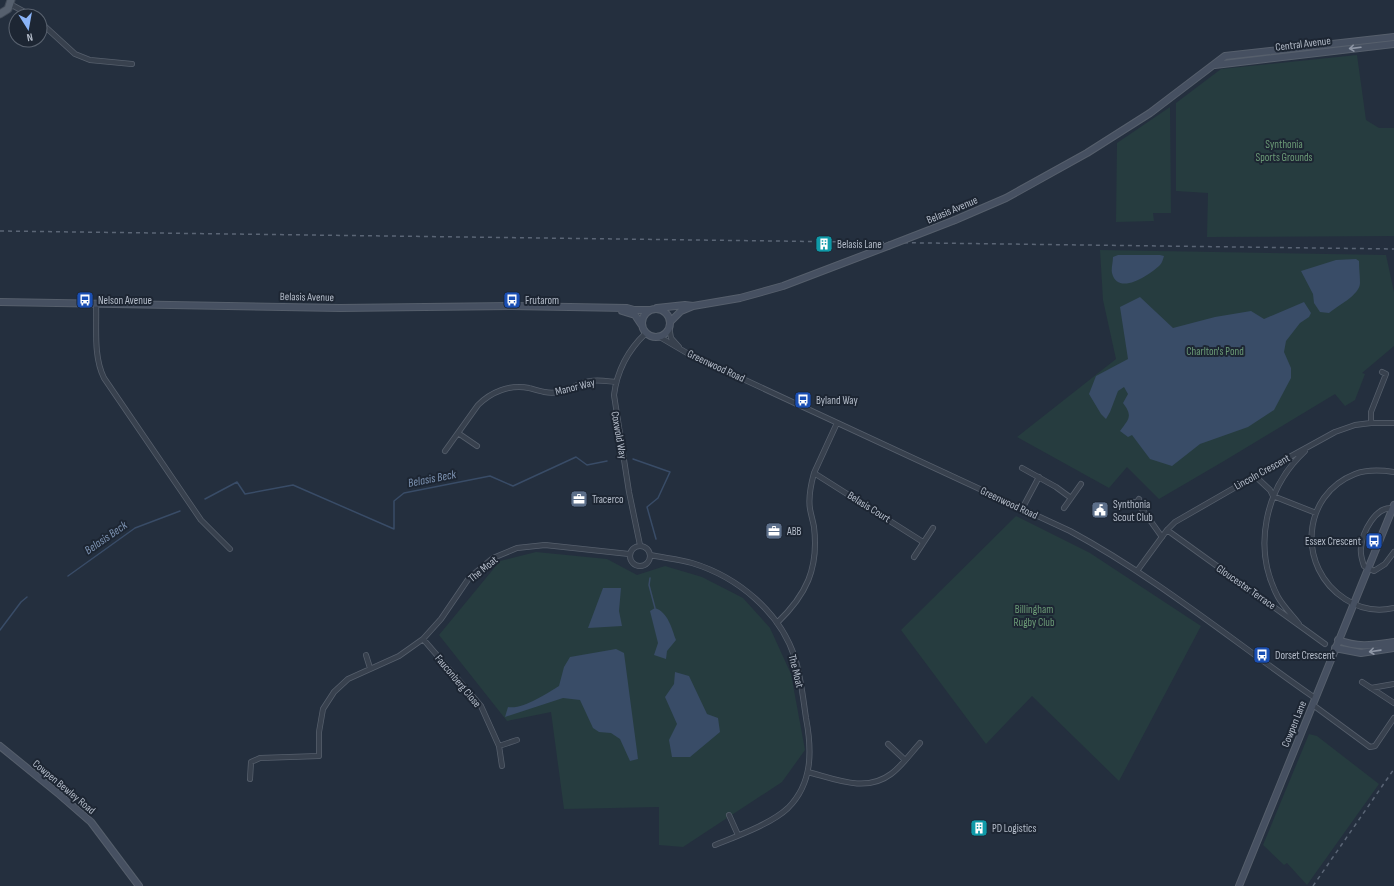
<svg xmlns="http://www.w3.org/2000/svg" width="1394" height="886" font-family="'Sofia Sans Condensed',sans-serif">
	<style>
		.green { fill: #263c3f }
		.water { fill: #394c67 }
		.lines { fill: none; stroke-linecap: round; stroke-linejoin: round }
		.stream { stroke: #394c67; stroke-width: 1.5 }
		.street-casing { stroke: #565f6c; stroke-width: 6 }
		.secondary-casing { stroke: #565f6c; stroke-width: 8 }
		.primary-casing { stroke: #414a57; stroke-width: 9 }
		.street { stroke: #38414e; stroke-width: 4.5 }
		.secondary { stroke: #465061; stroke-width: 6 }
		.primary { stroke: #56606e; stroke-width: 7 }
		.rail { stroke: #5a6575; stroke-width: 1.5; stroke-dasharray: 4 4; stroke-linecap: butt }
		.secondary-bridge-casing { stroke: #565f6c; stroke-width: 8; stroke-linecap: butt }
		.secondary-bridge { stroke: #465061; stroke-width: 6 }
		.oneway { stroke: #8e96a5 }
		.labels { text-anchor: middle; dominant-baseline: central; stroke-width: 4; stroke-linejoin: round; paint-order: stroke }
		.street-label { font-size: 11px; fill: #b4bcc9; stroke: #1d2633 }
		.park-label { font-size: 11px; fill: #6b9a76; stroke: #1d2633 }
		.poi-label { font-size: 11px; fill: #b4bcc9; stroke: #1d2633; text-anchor: start }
		.water-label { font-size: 12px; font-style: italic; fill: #7c92b1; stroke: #1d2633 }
	</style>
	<rect width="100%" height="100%" fill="#242f3e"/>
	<path class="green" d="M1357 55 1366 120 1379 128H1394V236L1207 237 1208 193 1176 191V103L1221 69Z
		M1170 107 1171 213H1153L1154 221 1116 222 1117 143Z
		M1100 250 1386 255 1394 292V346L1362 373 1365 374 1355 400 1345 406 1335 394 1224 461 1159 499 1127 467 1109 488 1017 437 1116 359 1103 300Z
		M1016 516 1090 553 1201 626 1119 781 1032 696 986 744 901 630Z
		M536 552 607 559 637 575 665 566 702 577 743 598 770 628 791 674 805 750 782 782 683 847 659 845V807L564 809 551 712 507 721 439 635 500 561Z
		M1309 734 1317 736 1379 784 1307 885 1287 863 1284 865 1263 845Z"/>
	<path class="water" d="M1118 255H1160L1164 256C1163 259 1162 263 1160 265 1151 274 1118 297 1112 273 1111 269 1113 262 1113 257Z
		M1356 259 1359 261C1359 269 1360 276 1360 283 1360 295 1337 306 1329 313L1320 312 1314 303 1313 294 1301 271 1336 260Z
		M1140 297 1173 328 1215 317 1251 311 1264 319 1304 302 1311 313 1309 317 1300 323 1286 341 1284 352 1291 368V378L1274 410 1248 427 1200 444 1172 466 1150 459 1132 435 1128 437 1120 431C1129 419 1133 416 1123 403L1128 394 1124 387 1118 391 1110 412 1106 419 1101 414 1089 394 1096 376 1128 359 1120 307Z
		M603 588H621L619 611 622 626 588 628Z
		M655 608C668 612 672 629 676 640L667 651 666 659 654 655 658 643 650 611Z
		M616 649 624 653 638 759 630 761 620 739 611 733 599 732 593 728 580 700 563 698 505 717 508 707C522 710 548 693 559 686L564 667 570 657Z
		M675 672 689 676 707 714 718 718 720 732 690 757H672L669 740 677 724 665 697 674 684Z"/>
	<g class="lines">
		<path class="stream" d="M633 459 670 472 658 498 647 507 656 539
			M205 499 237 482 245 494 293 485 394 529V501L404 493 490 476 513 486 576 457 587 465 607 461
			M68 576 135 528 180 511
			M650 578 649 585 655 608
			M0 630 21 602 27 597"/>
		<g class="street-casing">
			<path id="street" d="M10 4 32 16
				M40 22 75 54 90 60 132 64
				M96 303C97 327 93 356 104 378L201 520 230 549
				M669 326 671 338 679 347
				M658 336 687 353 1070 531C1157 578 1234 642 1315 698
				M1371 423V412L1386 374 1382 372
				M458 433 477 446
				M445 451 478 405C491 392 510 384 529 388 539 391 548 394 559 392 568 390 576 385 585 382 595 379 605 381 616 382
				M1022 468 1056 487 1071 498
				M1394 472C1381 470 1368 469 1355 474 1301 495 1297 568 1345 599 1360 609 1376 612 1394 608
				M814 473 923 542
				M1255 476 1270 490 1273 496 1316 513
				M1133 502H1137L1139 499
				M1137 502 1162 537
				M1064 508 1081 484
				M1022 509 1039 477
				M1394 509C1376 504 1362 533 1361 548 1360 554 1362 560 1364 566L1374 571 1385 564 1394 552
				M1167 530 1325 644
				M640 545 629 492 614 395C617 371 628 350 646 333
				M630 556a10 10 0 1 1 20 0a10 10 0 1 1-20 0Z
				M650 555C664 558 679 559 692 563 738 577 780 612 795 658 801 677 803 698 806 718 812 750 813 783 788 808 771 824 737 836 715 845
				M914 557 933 528
				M1137 571 1167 530 1175 522 1255 476 1335 432 1355 425 1371 423H1394
				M777 623C806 595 819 569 814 527 813 521 811 515 810 509 808 497 811 484 814 473L837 423
				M1299 624C1292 615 1283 606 1278 597 1252 548 1265 488 1305 451
				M423 639 481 706 499 746 502 766
				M366 655 370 668
				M1362 682 1394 703
				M1371 688 1394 684
				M1313 705 1370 747 1375 746 1394 718
				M888 744 905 760
				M499 746 517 740
				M808 772C835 779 866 793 891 774 902 766 911 753 920 743
				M250 779 251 762 260 758 319 756V732L323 709 334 692 348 679 399 656 423 639 441 619 469 578 493 558 517 548 545 545 629 554
				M729 815 738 835"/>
		</g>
		<g class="secondary-casing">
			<path id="secondary" d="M1215 65 1394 44
				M955 220 1006 198 1087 153 1150 113 1225 56 1394 37
				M0 302 340 308 512 306 627 308 634 310H649
				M657 308 685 305 693 306
				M642 323a14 14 0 1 1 28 0a14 14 0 1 1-28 0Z
				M622 311 635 315 641 324
				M670 322 681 311 693 306 740 298 783 286 888 246
				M1338 640C1359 648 1373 645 1394 642
				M1335 648 1361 653 1394 648
				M0 746 60 795 91 822 139 886
				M1239 886 1394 505"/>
		</g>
		<g class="primary-casing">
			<path id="primary" d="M0 14 8 9 11 0"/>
		</g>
		<use href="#street" class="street"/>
		<use href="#secondary" class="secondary"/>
		<use href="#primary" class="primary"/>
		<path class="rail" d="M0 231 1394 249
			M1313 886 1394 769"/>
		<g class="secondary-bridge-casing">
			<path id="secondary-bridge" d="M888 246 955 220"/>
		</g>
		<use href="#secondary-bridge" class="secondary-bridge"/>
	</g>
	<defs><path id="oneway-shaft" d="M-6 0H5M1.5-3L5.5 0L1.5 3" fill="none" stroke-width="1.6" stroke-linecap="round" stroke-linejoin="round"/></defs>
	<g class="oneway">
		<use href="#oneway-shaft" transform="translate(1355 48) rotate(173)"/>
		<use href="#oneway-shaft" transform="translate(1375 651) rotate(172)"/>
	</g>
	<defs>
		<g id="building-square" transform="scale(0.9)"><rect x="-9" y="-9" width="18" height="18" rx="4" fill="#0f9aa8" stroke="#1d2633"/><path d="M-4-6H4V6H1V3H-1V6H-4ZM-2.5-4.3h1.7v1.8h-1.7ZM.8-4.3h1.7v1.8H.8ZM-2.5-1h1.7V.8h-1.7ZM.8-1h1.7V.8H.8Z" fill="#fff"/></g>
		<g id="bus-square" transform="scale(0.9)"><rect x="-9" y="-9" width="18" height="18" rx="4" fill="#1a4fb4" stroke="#1d2633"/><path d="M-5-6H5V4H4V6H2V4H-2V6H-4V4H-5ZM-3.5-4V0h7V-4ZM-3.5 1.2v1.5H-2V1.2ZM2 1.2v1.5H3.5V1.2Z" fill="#fff"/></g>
		<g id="office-square" transform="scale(0.9)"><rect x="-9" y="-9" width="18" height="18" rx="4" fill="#5c6f8a" stroke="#1d2633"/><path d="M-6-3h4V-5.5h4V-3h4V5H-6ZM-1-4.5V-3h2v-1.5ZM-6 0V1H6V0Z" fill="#fff"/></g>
		<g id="civic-square" transform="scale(0.9)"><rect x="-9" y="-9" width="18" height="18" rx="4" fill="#5c6f8a" stroke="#1d2633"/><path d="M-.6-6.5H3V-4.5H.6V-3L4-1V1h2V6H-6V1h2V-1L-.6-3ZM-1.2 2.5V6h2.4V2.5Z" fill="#fff"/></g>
	</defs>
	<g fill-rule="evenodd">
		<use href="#building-square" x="824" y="244"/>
		<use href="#bus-square" x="85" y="300"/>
		<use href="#bus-square" x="512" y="300"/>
		<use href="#bus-square" x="803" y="400"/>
		<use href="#office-square" x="579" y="499"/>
		<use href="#civic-square" x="1100" y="510"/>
		<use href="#office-square" x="774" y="531"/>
		<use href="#bus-square" x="1374" y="541"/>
		<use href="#bus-square" x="1262" y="655"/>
		<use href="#building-square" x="979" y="828"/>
	</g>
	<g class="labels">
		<g class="street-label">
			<text transform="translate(1303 44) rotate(-7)">Central Avenue</text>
			<text transform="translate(952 210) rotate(-23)">Belasis Avenue</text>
			<text transform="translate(307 297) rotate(1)">Belasis Avenue</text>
			<text transform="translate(716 366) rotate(25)">Greenwood Road</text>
			<text transform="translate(575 387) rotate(-14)">Manor Way</text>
			<text transform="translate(619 435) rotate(80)">Coxwold Way</text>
			<text transform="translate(1262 472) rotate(-29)">Lincoln Crescent</text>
			<text transform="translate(1009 503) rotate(25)">Greenwood Road</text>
			<text transform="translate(869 507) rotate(32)">Belasis Court</text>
			<text transform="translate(483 569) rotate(-39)">The Moat</text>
			<text transform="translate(1246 587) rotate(35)">Gloucester Terrace</text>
			<text transform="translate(796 671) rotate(76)">The Moat</text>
			<text transform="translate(458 681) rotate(50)">Fauconberg Close</text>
			<text transform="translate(1294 724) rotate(-68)">Cowpen Lane</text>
			<text transform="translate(64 787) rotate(40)">Cowpen Bewley Road</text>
		</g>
		<g class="park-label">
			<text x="1284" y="144">Synthonia<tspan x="1284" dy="13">Sports Grounds</tspan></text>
			<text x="1215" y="351">Charlton's Pond</text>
			<text x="1034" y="609">Billingham<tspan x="1034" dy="13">Rugby Club</tspan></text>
		</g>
		<g class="poi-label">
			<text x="837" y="244">Belasis Lane</text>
			<text x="98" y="300">Nelson Avenue</text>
			<text x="525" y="300">Frutarom</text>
			<text x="816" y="400">Byland Way</text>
			<text x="592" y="499">Tracerco</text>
			<text x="1113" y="504">Synthonia<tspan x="1113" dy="13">Scout Club</tspan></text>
			<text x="787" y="531">ABB</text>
			<text x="1361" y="541" text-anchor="end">Essex Crescent</text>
			<text x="1275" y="655">Dorset Crescent</text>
			<text x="992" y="828">PD Logistics</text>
		</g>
		<g class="water-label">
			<text transform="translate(432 479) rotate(-11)">Belasis Beck</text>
			<text transform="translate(106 538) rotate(-35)">Belasis Beck</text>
		</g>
	</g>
	<g transform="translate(28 28) rotate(169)"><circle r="19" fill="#1d2633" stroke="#59626f"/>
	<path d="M0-3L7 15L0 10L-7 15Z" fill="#8ab4f8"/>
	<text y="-6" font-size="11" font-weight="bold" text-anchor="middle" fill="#b4bcc9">N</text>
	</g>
</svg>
